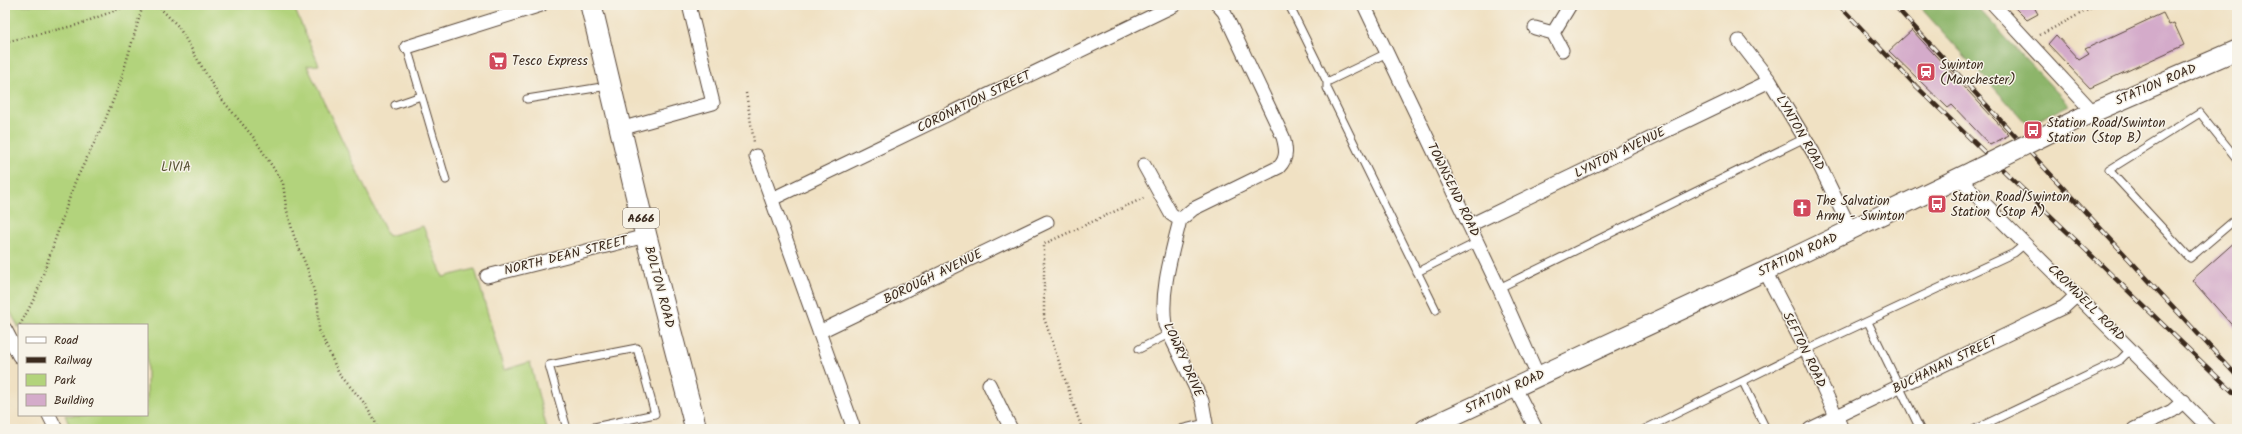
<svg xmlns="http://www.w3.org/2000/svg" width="2242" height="434" font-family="Kalam,sans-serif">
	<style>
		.green { fill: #b2d37b; stroke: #767e4c }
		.forest { fill: #8db56b; stroke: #647044 }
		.building { fill: #d4abca }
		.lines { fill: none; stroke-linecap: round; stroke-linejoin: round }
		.service-casing { stroke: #564537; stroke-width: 9 }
		.minor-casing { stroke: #564537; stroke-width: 15 }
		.secondary-casing { stroke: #564537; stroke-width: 21 }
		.primary-casing { stroke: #564537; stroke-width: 23 }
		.path { stroke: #564537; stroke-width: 2.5; stroke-dasharray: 1 3; stroke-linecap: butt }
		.service { stroke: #fff; stroke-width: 7 }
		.minor { stroke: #fff; stroke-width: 13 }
		.secondary { stroke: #fff; stroke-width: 19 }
		.primary { stroke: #fff; stroke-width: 21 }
		.rail-casing { stroke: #3b2a1e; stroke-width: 4.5 }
		.rail { stroke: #f7f3e8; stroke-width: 3; stroke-dasharray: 9; stroke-linecap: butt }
		.secondary-bridge-casing { stroke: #564537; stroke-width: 21; stroke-linecap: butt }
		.secondary-bridge { stroke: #fff; stroke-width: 19 }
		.labels { text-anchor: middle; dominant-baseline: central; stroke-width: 3; stroke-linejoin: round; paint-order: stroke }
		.shield { fill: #f7f3e8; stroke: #73665b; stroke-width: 1 }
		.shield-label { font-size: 12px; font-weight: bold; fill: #3b2a1e }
		.poi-label { font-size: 13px; fill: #3b2a1e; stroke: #f7f3e8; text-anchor: start }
		.street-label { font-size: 13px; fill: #3b2a1e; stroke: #f7f3e8 }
		.park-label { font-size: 13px; fill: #595435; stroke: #f7f3e8 }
	</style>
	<rect width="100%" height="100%" fill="#f7f3e8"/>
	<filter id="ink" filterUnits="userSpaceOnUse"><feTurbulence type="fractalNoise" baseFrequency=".025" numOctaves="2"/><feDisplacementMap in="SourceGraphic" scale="8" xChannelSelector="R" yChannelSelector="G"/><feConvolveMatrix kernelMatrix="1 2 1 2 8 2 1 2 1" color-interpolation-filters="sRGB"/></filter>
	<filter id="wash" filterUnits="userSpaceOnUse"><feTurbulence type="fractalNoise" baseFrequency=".012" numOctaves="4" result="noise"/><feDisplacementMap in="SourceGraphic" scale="16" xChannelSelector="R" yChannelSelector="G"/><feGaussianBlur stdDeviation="0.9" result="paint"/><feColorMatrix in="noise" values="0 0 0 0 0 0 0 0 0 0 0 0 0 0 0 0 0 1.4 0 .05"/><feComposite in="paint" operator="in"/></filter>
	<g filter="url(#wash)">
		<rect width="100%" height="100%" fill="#f0e1c3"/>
		<path class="green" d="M5 5H293L319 65 307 66 388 236 423 226 443 277 475 269 504 370 530 362 547 429H71L65 415H147V325H19V328L5 302Z"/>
		<path class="forest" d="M1918 5H1975L2069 105 2028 125Z"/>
		<g id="blocks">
			<path class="building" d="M2012 5H2038L2034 7 2038 14 2027 20Z
				M2163 13 2169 25 2174 23 2184 45 2090 88 2048 44 2056 35 2079 60 2089 54 2085 49Z
				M1912 30 1968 91 2009 135 1990 145 1952 105 1948 108 1889 51Z
				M2237 240V331L2192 280Z"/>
		</g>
	</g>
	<g filter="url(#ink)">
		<use href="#blocks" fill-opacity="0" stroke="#564537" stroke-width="1"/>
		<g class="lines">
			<g class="service-casing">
				<path id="service" d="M1289 5 1327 82V88L1436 310
					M407 47 446 180
					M1327 82 1387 53
					M527 99 608 86
					M395 105 421 96
					M2237 159 2200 113 2109 170 2190 258 2237 218
					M1417 272 1478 242
					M1499 288 1805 138
					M1868 322 1920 429
					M1139 349 1169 334
					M1743 382 1766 429
					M567 429 549 365 637 348 655 414 585 429
					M1181 429 1206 423
					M1645 429 1806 350 2014 253 2026 243
					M1975 429 2120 360 2131 349"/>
			</g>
			<g class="minor-casing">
				<path id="minor" d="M1364 5 1499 288 1538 376
					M1994 5 2093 112
					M1535 28 1553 33
					M1739 41 1770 81 1813 152 1851 230
					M407 47 541 5
					M1562 50 1553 33 1570 5
					M620 129 713 103 689 5
					M756 156 854 429
					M1144 165 1171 214 1180 220
					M1960 179 2210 429
					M772 199 1175 5
					M1180 220 1193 209 1279 167C1288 158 1286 148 1283 137L1224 12 1218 5
					M1180 220C1172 253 1160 291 1165 325L1202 401 1207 429
					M1470 225 1770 81
					M1765 271 1806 350 1842 429
					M487 276 646 236
					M5 329 19 356
					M819 332 1047 222
					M989 384 1011 429
					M1515 388 1536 429
					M49 415 56 429
					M1810 429 2064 307 2077 295
					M2134 429 2172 411 2184 401"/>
			</g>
			<g class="secondary-casing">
				<path id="secondary" d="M2080 118 2237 50
					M1425 429 1765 271 1973 171"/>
			</g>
			<g class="primary-casing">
				<path id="primary" d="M591 5 646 236 696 429"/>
			</g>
			<path class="path" d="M157 5 178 26 219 96 254 138 283 183 286 207 294 236 308 270 318 305 319 330 339 374 362 400 375 421 377 429
				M5 7 13 5
				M2040 35 2097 5
				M5 42 77 25 129 5
				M746 93 754 142
				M20 325 36 295 75 182 104 123 120 83 143 5
				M1082 429 1044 318V244L1146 197"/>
			<use href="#service" class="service"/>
			<use href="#minor" class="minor"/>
			<use href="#secondary" class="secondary"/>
			<use href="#primary" class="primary"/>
			<g class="rail-casing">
				<path id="rail" d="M1839 5 1916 86 2237 396
					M1894 5 2237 376"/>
			</g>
			<use href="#rail" class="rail"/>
			<g class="secondary-bridge-casing">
				<path id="secondary-bridge" d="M1973 171 2080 118"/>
			</g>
			<use href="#secondary-bridge" class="secondary-bridge"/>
		</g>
	</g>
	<defs>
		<g id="supermarket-square" transform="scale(1)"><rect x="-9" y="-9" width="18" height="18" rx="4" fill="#d1495b" stroke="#f7f3e8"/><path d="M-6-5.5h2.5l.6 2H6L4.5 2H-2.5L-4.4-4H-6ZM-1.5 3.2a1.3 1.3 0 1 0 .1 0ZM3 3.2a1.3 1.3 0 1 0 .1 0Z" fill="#fff"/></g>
		<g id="station-square" transform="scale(1)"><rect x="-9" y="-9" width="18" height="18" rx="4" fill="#d1495b" stroke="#f7f3e8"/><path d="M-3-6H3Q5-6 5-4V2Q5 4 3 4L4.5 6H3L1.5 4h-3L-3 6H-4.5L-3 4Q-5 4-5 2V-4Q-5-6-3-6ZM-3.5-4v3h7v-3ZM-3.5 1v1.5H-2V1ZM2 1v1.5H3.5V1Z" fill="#fff"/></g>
		<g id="bus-square" transform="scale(1)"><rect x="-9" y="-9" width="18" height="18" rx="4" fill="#d1495b" stroke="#f7f3e8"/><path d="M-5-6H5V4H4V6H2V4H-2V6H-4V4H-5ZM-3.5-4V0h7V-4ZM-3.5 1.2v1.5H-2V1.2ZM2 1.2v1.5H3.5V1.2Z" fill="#fff"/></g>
		<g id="church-square" transform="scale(1)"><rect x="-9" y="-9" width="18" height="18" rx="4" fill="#d1495b" stroke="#f7f3e8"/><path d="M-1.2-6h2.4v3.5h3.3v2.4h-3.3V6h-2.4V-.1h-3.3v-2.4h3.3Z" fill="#fff"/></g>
	</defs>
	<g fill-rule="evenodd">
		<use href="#supermarket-square" x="498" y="61"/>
		<use href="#station-square" x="1926" y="72"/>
		<use href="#bus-square" x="2033" y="130"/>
		<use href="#bus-square" x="1937" y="204"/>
		<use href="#church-square" x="1802" y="208"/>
	</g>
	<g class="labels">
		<rect class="shield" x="623" y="208" width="36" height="20" rx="3"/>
		<g class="shield-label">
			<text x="641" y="218">A666</text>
		</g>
		<g class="poi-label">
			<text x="512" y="61">Tesco Express</text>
			<text x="1940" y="65">Swinton<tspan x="1940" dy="15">(Manchester)</tspan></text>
			<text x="2047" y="123">Station Road/Swinton<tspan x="2047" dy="15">Station (Stop B)</tspan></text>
			<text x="1951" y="197">Station Road/Swinton<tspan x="1951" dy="15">Station (Stop A)</tspan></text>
			<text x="1816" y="201">The Salvation<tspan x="1816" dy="15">Army - Swinton</tspan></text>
		</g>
		<g class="street-label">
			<text transform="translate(2156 85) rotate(-23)">STATION ROAD</text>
			<text transform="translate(974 102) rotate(-26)">CORONATION STREET</text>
			<text transform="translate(1800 133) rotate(60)">LYNTON ROAD</text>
			<text transform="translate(1620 153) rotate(-26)">LYNTON AVENUE</text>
			<text transform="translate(1453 190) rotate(64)">TOWNSEND ROAD</text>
			<text transform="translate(1798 255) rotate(-25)">STATION ROAD</text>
			<text transform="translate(566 256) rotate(-14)">NORTH DEAN STREET</text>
			<text transform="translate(933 277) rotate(-26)">BOROUGH AVENUE</text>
			<text transform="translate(659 287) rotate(75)">BOLTON ROAD</text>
			<text transform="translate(2086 303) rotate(45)">CROMWELL ROAD</text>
			<text transform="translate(1804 350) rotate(64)">SEFTON ROAD</text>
			<text transform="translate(1183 360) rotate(66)">LOWRY DRIVE</text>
			<text transform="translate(1945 365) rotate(-26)">BUCHANAN STREET</text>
			<text transform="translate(1505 392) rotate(-25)">STATION ROAD</text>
		</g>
		<g class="park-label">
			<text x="176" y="167">LIVIA</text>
		</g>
	</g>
	<rect width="2242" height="434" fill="none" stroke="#f7f3e8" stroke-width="20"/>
	<rect x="18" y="324" width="130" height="92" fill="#f7f3e8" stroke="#aca397"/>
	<rect x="26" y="337" width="20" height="6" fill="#ffffff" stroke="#aca397"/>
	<text x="54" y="344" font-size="12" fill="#3b2a1e">Road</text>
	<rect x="26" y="357" width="20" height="6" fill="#3b2a1e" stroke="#aca397"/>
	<text x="54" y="364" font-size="12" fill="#3b2a1e">Railway</text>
	<rect x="26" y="374" width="20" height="12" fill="#b2d37b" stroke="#aca397"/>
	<text x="54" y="384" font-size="12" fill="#3b2a1e">Park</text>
	<rect x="26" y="394" width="20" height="12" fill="#d4abca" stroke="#aca397"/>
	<text x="54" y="404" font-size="12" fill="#3b2a1e">Building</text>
</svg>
